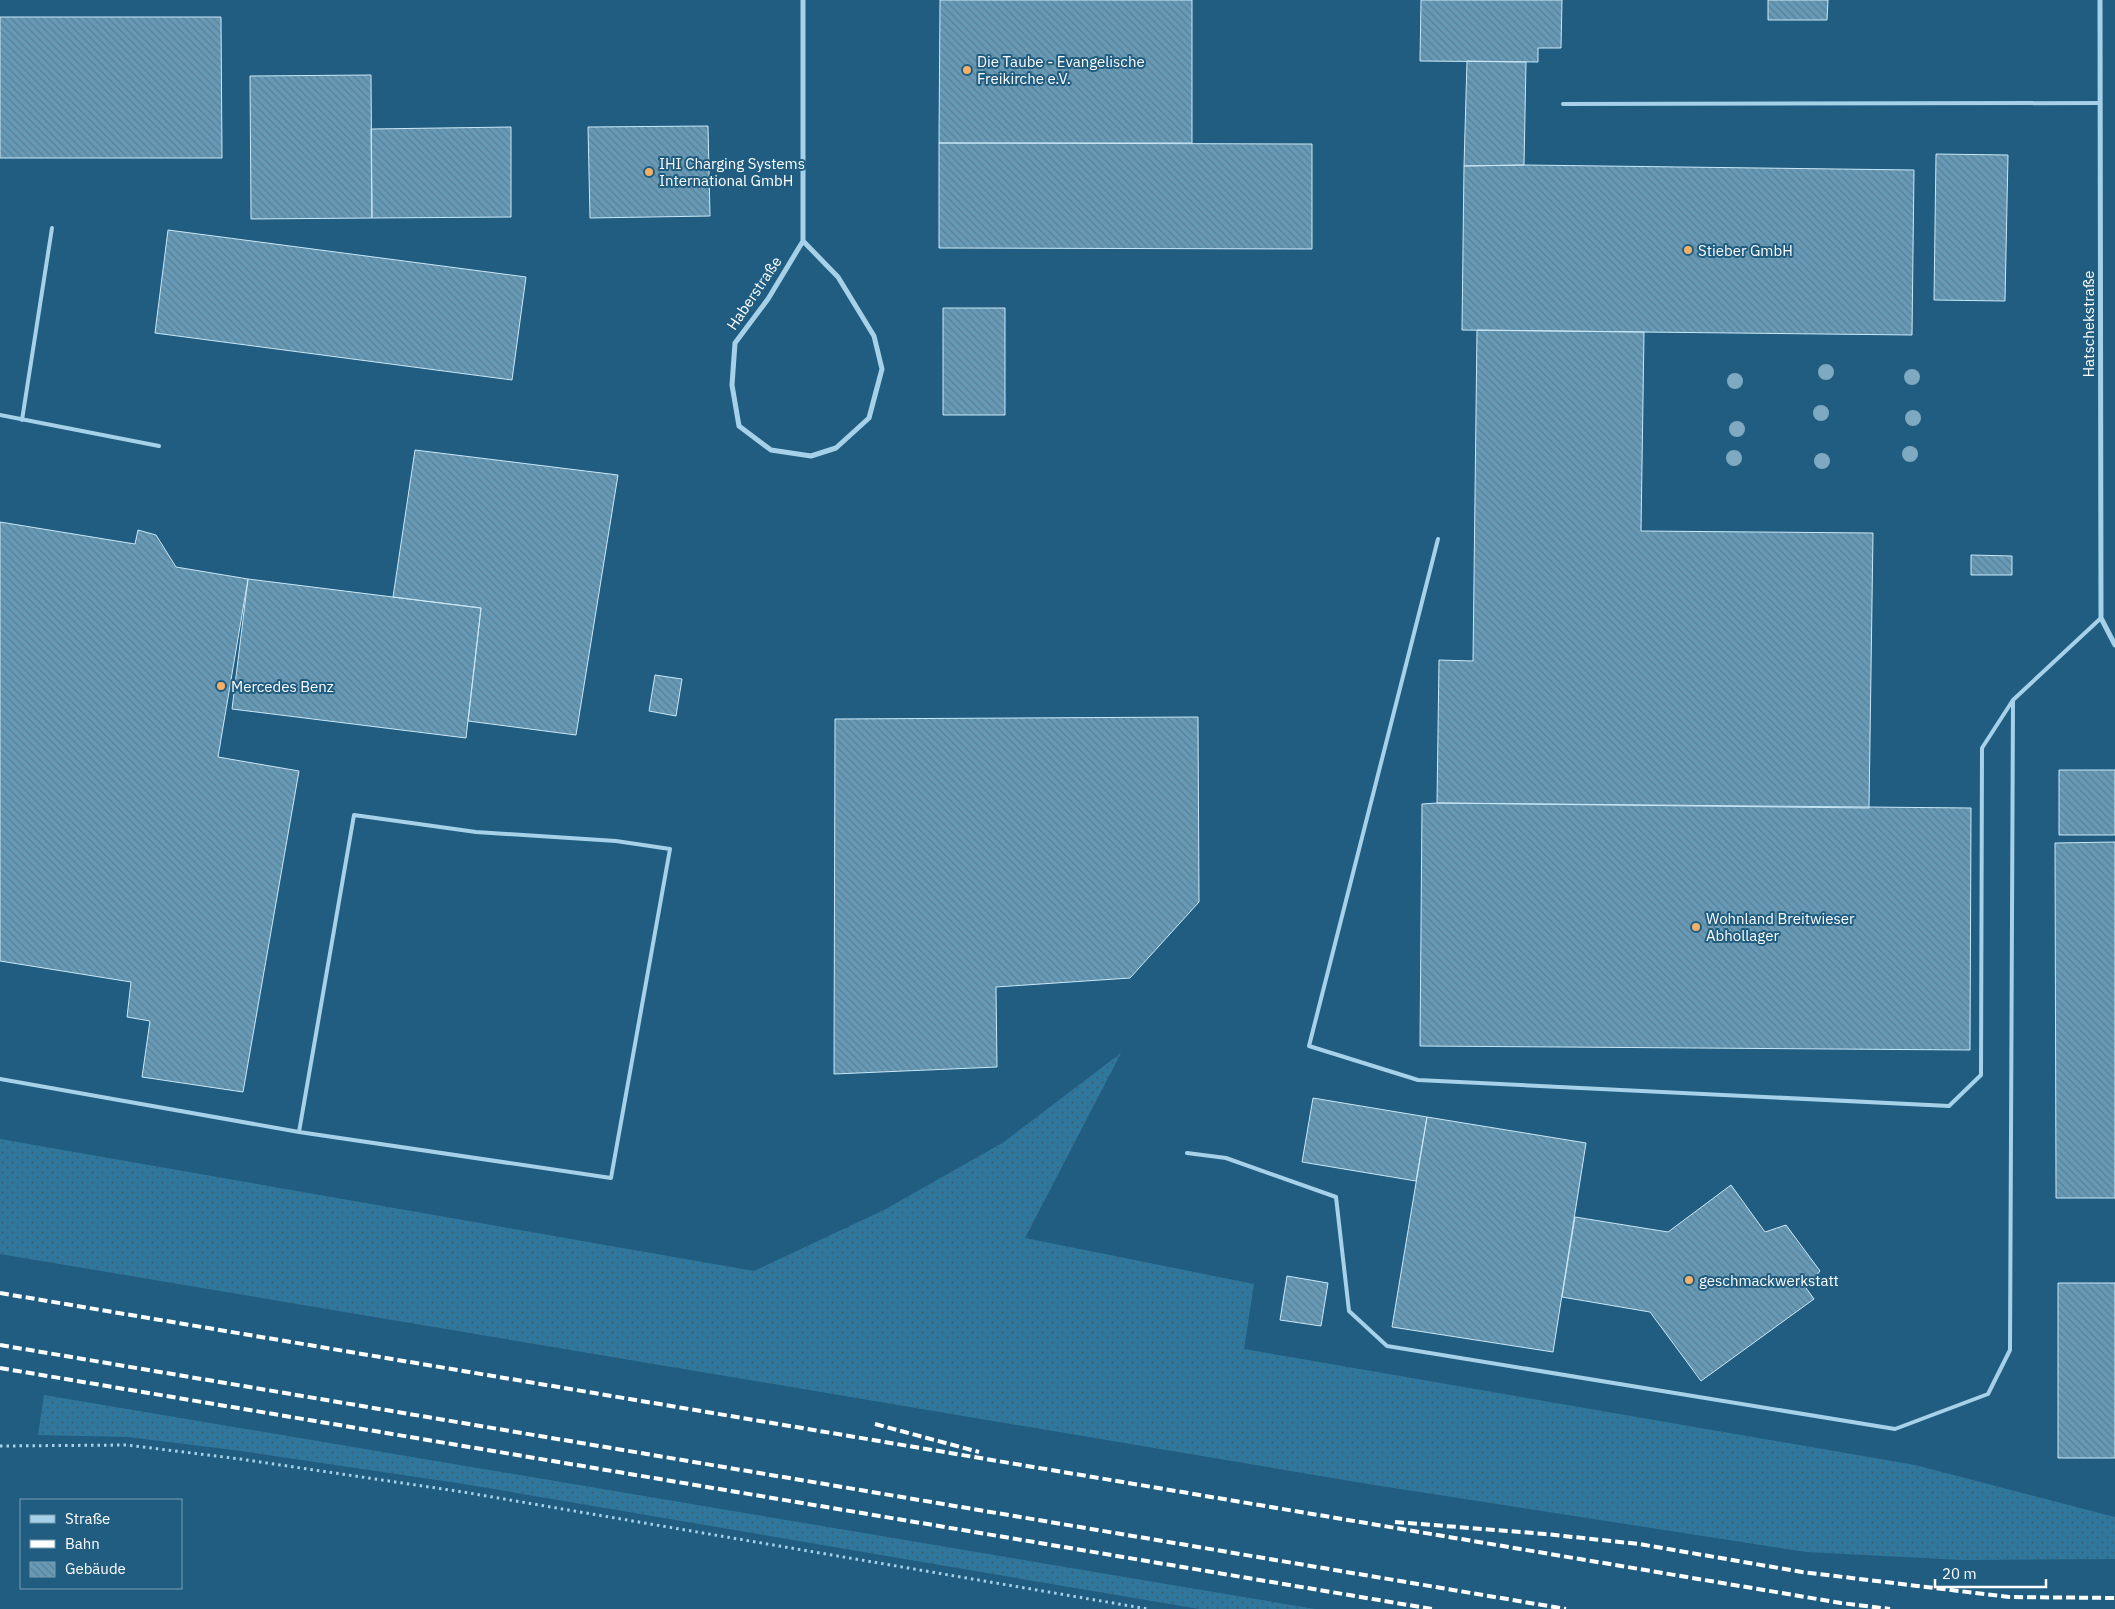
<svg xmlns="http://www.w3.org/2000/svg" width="2115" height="1609" font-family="'IBM Plex Sans',sans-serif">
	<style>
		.grass { fill: url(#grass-dots) }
		.building { fill: url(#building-back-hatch); stroke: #cae7f6 }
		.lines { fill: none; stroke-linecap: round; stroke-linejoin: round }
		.path { stroke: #a6d1e8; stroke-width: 3; stroke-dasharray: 2.5 4; stroke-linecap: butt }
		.lane { stroke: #a6d1e8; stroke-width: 4 }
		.street { stroke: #a6d1e8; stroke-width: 5 }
		.rail { stroke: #fff; stroke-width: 4; stroke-dasharray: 9 4; stroke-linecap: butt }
		.tree { fill: #7ea9c1 }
		.poi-dot { fill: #f5b067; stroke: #205d81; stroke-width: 2 }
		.labels { text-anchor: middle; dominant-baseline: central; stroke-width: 4; stroke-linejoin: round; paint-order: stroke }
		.poi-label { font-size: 15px; fill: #fff; stroke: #205d81; text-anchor: start }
		.street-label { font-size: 15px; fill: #fff; stroke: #205d81 }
	</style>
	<defs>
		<pattern id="grass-dots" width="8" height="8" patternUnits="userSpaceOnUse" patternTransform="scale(1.25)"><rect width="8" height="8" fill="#30779d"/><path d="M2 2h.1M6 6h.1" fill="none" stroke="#3f5f70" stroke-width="1.8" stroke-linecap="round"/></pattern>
		<pattern id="building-back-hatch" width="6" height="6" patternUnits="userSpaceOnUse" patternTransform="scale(1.25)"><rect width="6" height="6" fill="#669ab7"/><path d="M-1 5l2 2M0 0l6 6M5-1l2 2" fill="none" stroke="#5d7f92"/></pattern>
	</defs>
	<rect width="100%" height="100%" fill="#205d81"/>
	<path class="grass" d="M1121 1053 1025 1238 1254 1284 1244 1349 1915 1465 2115 1517V1559L1962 1560 1806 1552 1368 1484 0 1254V1139L754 1271 884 1210 1004 1142Z
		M44 1395 1315 1609H1199L464 1484 241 1451 128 1437 38 1435Z"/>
	<path class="building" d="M940 0H1192V143H939Z
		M1421 0H1562L1561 48H1538V62L1420 61Z
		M1768 0H1828L1827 20H1768Z
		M0 17H221L222 158H0Z
		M1467 61 1526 62 1524 165 1464 166Z
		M371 75 372 218 251 219 250 76Z
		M708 126 710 216 590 218 588 127Z
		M511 127V217L372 218 371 129Z
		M939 143 1312 144V249L939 248Z
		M1936 154 2008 155 2005 301 1934 300Z
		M1524 165 1914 170 1912 335 1462 330 1464 166Z
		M168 230 526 277 512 380 155 333Z
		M943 308H1005V415H943Z
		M1477 330 1644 332 1641 531 1873 533 1869 808 1437 803 1439 660 1473 661Z
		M415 450 618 475 576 735 468 721 481 608 393 597Z
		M0 522 135 544 138 530 156 535 176 567 248 579 218 757 299 771 243 1092 142 1077 150 1021 127 1017 131 982 0 961Z
		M1971 555 2012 556V575H1971Z
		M248 579 481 608 466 738 232 709Z
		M655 675 682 679 676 716 649 711Z
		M1198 717 1199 902 1130 978 996 987 997 1067 834 1074 835 719Z
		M2059 770H2115V835H2059Z
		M1437 803 1971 808 1970 1050 1420 1046 1422 804Z
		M2115 842V1198H2056L2055 843Z
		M1313 1098 1427 1117 1416 1181 1302 1162Z
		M1427 1117 1586 1143 1553 1352 1392 1327Z
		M1731 1185 1765 1232 1786 1225 1820 1271 1806 1288 1814 1299 1701 1381 1650 1312 1562 1297 1575 1217 1668 1232Z
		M1287 1276 1328 1283 1321 1326 1280 1320Z
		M2058 1283H2115V1458H2058Z"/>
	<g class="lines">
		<path class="path" d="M0 1446 127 1445 240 1459 463 1492 1148 1609"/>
		<path class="lane" d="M1563 104 2100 103
			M0 415 159 446
			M22 420 52 228
			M1438 539 1309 1046 1418 1080 1949 1106 1981 1075 1982 748 2013 700 2101 618
			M0 1079 299 1132 611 1178 670 849 616 841 476 832 354 815 299 1132
			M1187 1153 1226 1158 1336 1197 1349 1311 1387 1346 1895 1429 1988 1394 2010 1350 2013 700"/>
		<path class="street" d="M803 0V241L768 299 735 343 732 385 739 426 771 450 811 456 836 448 869 418 882 369 874 336 838 277 803 241
			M2100 0 2101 618 2115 645"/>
		<path class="rail" d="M0 1293 1841 1603 1890 1609
			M0 1345 1566 1609
			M0 1368 1432 1609
			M875 1424 979 1452
			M1395 1522 1545 1534 1639 1544 1802 1572 2009 1597 2115 1598"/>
	</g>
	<g class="tree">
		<circle cx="1826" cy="372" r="8"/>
		<circle cx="1912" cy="377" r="8"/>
		<circle cx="1735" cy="381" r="8"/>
		<circle cx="1821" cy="413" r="8"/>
		<circle cx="1913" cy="418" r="8"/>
		<circle cx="1737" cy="429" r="8"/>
		<circle cx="1910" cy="454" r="8"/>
		<circle cx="1734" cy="458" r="8"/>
		<circle cx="1822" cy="461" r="8"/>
	</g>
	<g class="poi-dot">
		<circle cx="967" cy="70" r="5"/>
		<circle cx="649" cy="172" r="5"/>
		<circle cx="1688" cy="250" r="5"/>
		<circle cx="221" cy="686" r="5"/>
		<circle cx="1696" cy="927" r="5"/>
		<circle cx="1689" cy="1280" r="5"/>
	</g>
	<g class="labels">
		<g class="poi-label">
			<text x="977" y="61">Die Taube - Evangelische<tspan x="977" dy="17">Freikirche e.V.</tspan></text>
			<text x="659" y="163">IHI Charging Systems<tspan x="659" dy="17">International GmbH</tspan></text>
			<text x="1698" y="250">Stieber GmbH</text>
			<text x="231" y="686">Mercedes Benz</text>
			<text x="1706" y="918">Wohnland Breitwieser<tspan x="1706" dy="17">Abhollager</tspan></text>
			<text x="1699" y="1280">geschmackwerkstatt</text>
		</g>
		<g class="street-label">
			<text transform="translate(754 293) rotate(-56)">Haberstraße</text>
			<text transform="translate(2088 324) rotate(-90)">Hatschekstraße</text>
		</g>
	</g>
	<rect x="20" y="1499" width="162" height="90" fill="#205d81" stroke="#799eb3"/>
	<rect x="30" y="1515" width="25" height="8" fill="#a6d1e8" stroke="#799eb3"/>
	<text x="65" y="1524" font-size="15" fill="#ffffff">Straße</text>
	<rect x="30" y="1540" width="25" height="8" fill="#ffffff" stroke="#799eb3"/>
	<text x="65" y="1549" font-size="15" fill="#ffffff">Bahn</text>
	<rect x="30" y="1562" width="25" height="15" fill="url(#building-back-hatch)" stroke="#799eb3"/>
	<text x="65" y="1574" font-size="15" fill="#ffffff">Gebäude</text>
	<path d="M1935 1579v8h111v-8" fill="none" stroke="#ffffff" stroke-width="2.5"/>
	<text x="1942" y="1579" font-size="15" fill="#ffffff" stroke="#205d81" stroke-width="4" paint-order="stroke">20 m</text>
</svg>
